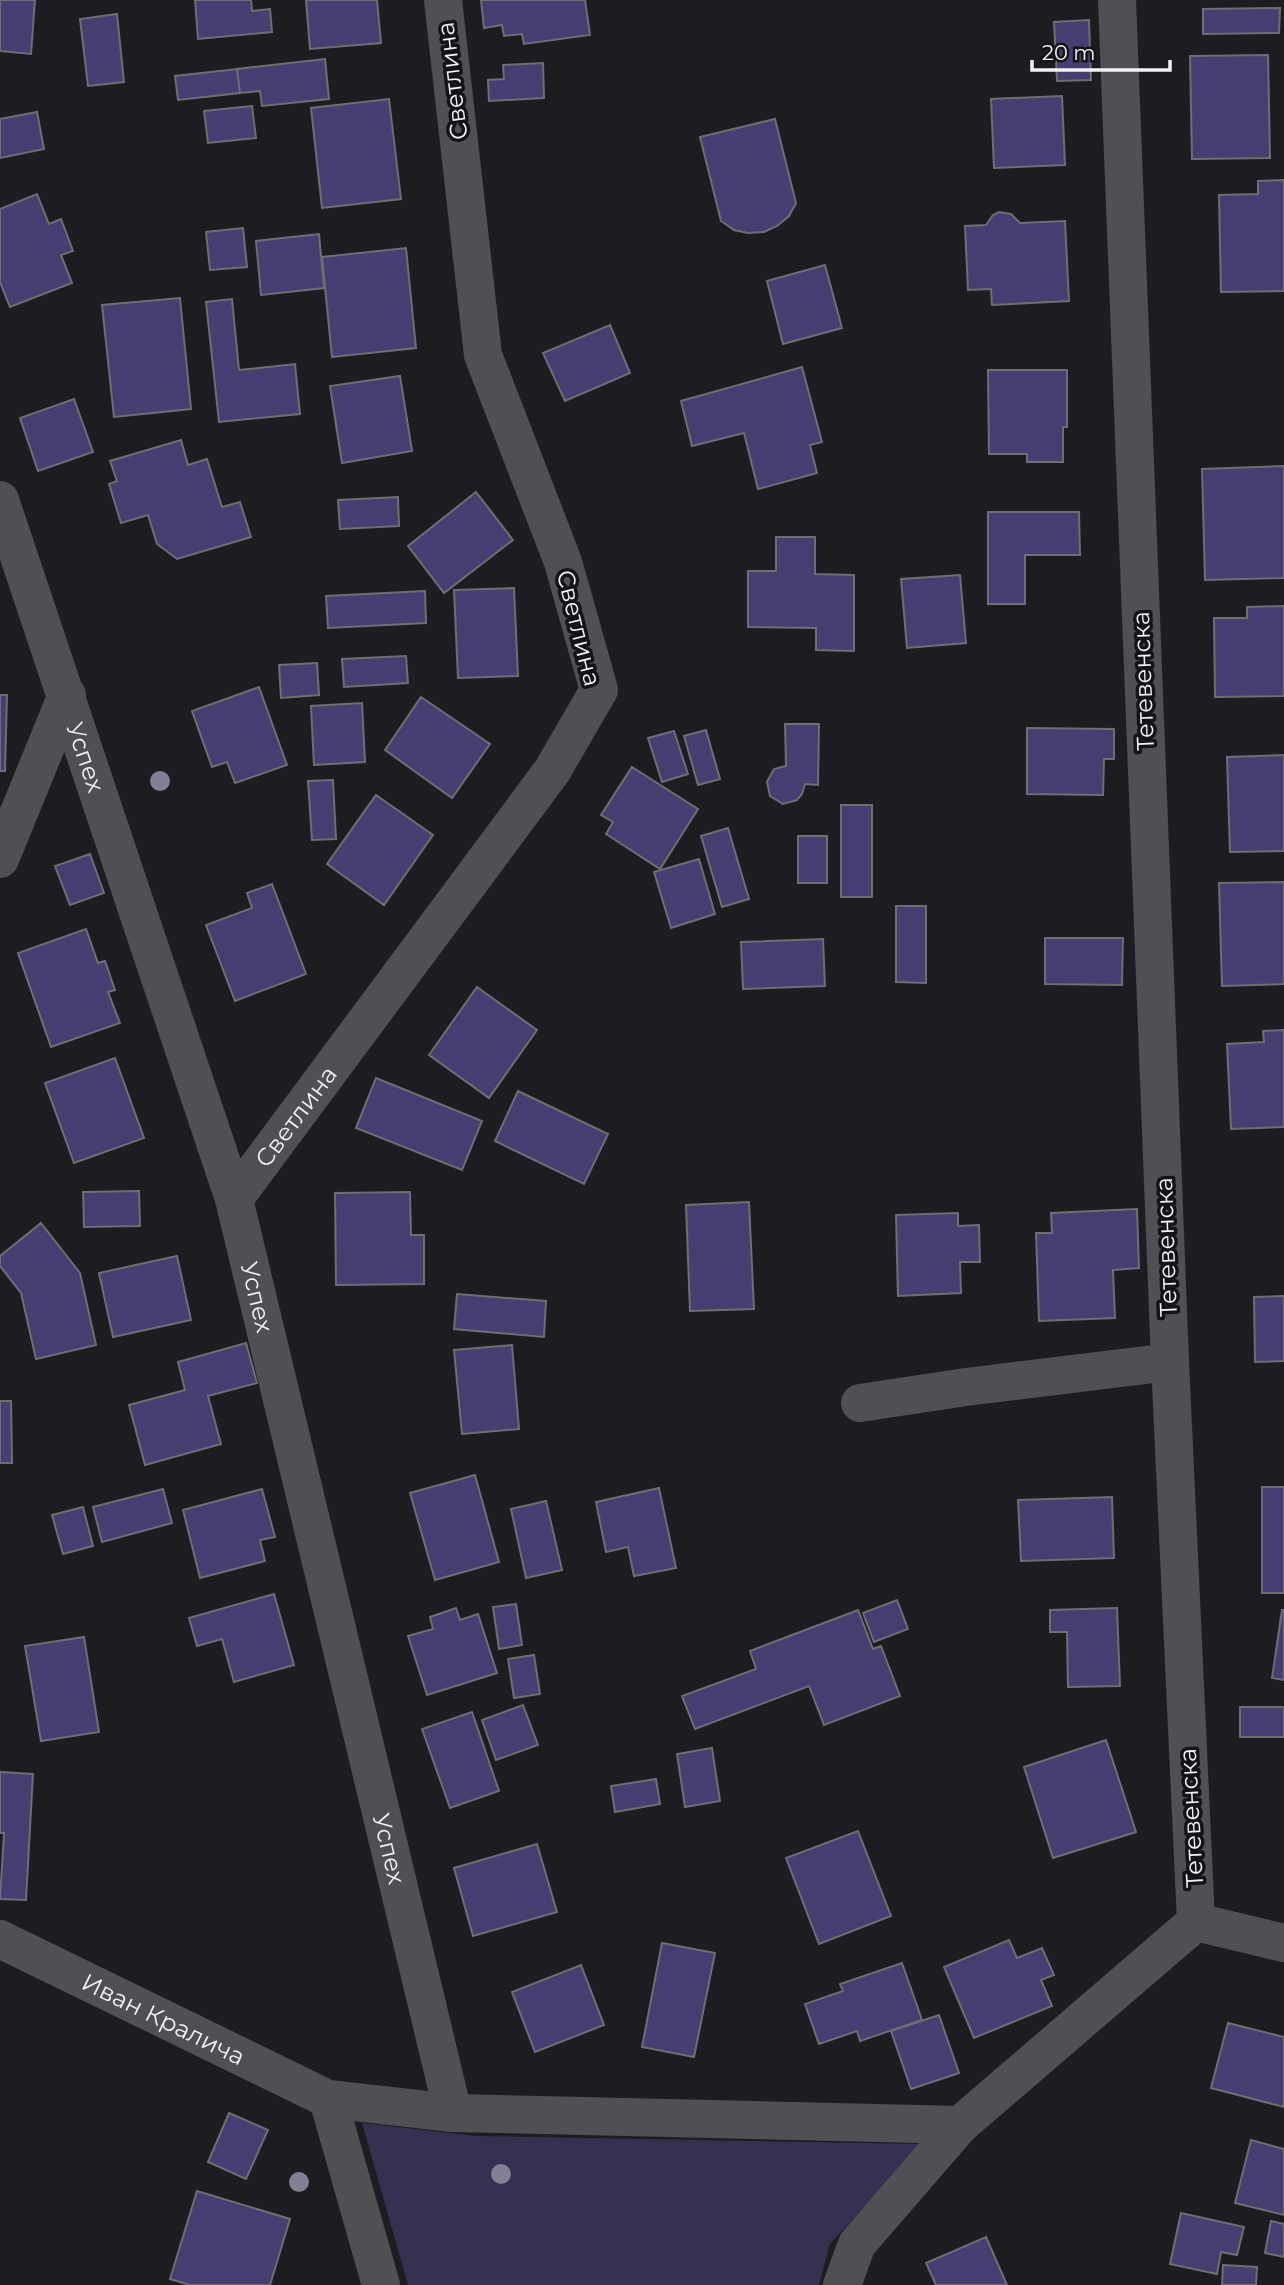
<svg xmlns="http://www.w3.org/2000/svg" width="1284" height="2285" font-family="Montserrat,sans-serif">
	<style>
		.green { fill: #333050 }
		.building { fill: #453e71; stroke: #6e6d73; stroke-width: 2 }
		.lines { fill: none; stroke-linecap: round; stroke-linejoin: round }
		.minor { stroke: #4f4f54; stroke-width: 38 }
		.tree { fill: #818094 }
		.labels { text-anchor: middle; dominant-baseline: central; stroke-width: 7; stroke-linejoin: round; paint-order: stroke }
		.street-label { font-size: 24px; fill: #f2f2f5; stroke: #141318 }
	</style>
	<rect width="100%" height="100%" fill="#1d1c21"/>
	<path class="green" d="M362 2123 476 2136 922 2144 830 2244 819 2285H408Z"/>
	<path class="building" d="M0 0H35L31 54 0 51Z
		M195 0H251L252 11 270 9 272 32 198 39Z
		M306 0H377L381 43 310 49Z
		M481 0H585L590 35 524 44 522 34 504 36 502 25 484 28Z
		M1280 8 1279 33 1203 34V9Z
		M117 14 124 82 88 86 80 19Z
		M1089 20 1091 80 1057 81 1054 22Z
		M1268 55 1270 158 1192 159 1190 56Z
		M325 59 329 99 262 106 260 91 240 93 237 69Z
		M543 63 544 98 489 101 488 80 504 79 503 65Z
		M237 69 240 93 178 100 175 76Z
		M1062 96 1065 165 994 168 991 99Z
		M389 99 401 199 322 208 311 108Z
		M252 106 256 138 208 143 204 111Z
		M37 112 44 149 0 158V119Z
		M775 119 796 203 789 216 777 226 764 232 748 233 734 230 721 221 700 137Z
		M1284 180V291L1221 292 1219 195 1258 194V181Z
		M37 194 49 224 61 219 73 251 61 255 72 283 10 307 0 282V209Z
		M999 212 1011 214 1020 223 1065 221 1069 301 992 305 991 289 968 290 965 226 986 225 993 215Z
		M243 228 247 267 210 270 206 232Z
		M319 234 324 288 261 295 256 241Z
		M406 248 416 348 332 357 322 257Z
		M825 265 842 328 783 344 767 281Z
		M180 298 191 409 114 417 102 305Z
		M232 299 239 370 295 364 300 414 219 422 206 302Z
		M610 325 630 373 565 401 543 353Z
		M802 367 822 442 810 445 817 473 758 489 744 433 692 446 681 401Z
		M988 370H1067V427H1063V462H1027V454H989Z
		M400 376 412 451 342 463 330 386Z
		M74 399 93 452 38 471 20 418Z
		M181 440 188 465 207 459 222 507 240 502 251 537 177 559 157 544 148 515 121 523 109 484 117 481 110 461Z
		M1284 466V578L1205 580 1202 469Z
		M476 492 513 540 444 593 408 546Z
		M398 497 399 526 340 529 338 500Z
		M988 512H1079L1080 555H1025V604H988Z
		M776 537H815V574L854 575V651L816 650V628L748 627V571H776Z
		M960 575 966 643 907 648 901 579Z
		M514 588 518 676 458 678 454 590Z
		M425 591 426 623 328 628 326 596Z
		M1284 606V696L1215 697 1214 618H1247V607Z
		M406 656 408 683 344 687 342 659Z
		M317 663 319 695 281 698 279 665Z
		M259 687 287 765 235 783 227 762 212 767 192 711Z
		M0 695H7L5 771H0Z
		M421 697 490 744 452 798 385 750Z
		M362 703 365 762 314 765 311 706Z
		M785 724H819L818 785 805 784 802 794 797 800 783 804 770 796 767 782 774 769 786 766Z
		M1027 728 1114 729V759H1104L1103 795 1027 794Z
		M706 730 720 779 698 785 684 736Z
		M674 731 688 774 662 782 648 738Z
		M1284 755V851L1230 852 1227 757Z
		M632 767 698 809 660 869 606 834 613 822 601 815Z
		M333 780 336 839 312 840 308 781Z
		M376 795 433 835 384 905 327 864Z
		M841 805H872V897H841Z
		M728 828 749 899 722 907 701 836Z
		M798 836H827V883H798Z
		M90 854 104 893 70 905 55 866Z
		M699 859 715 914 671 928 654 872Z
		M1284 882V984L1222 986 1219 883Z
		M272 884 306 974 235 1001 206 925 252 908 247 893Z
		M896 906H926V983L896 982Z
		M86 929 98 963 105 961 115 990 108 992 120 1023 51 1047 18 953Z
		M1045 938H1123L1122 985 1045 984Z
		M823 939 825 986 743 989 741 942Z
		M477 987 537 1030 489 1098 429 1055Z
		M1284 1030V1127L1231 1129 1227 1044 1264 1042 1263 1031Z
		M115 1058 144 1138 74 1163 45 1083Z
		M376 1078 482 1121 462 1170 356 1128Z
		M518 1091 608 1134 584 1184 495 1141Z
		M139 1191 140 1226 84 1227 83 1192Z
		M410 1192 411 1235H424V1284L336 1285 335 1193Z
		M749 1202 754 1309 690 1311 686 1205Z
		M1137 1209 1139 1268 1113 1270 1115 1318 1039 1321 1036 1233H1052L1051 1213Z
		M958 1213V1226L979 1225 980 1262H960L961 1293 898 1296 896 1215Z
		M41 1223 80 1273 96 1345 36 1359 21 1293 0 1266V1256Z
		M177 1256 191 1320 113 1337 99 1273Z
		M457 1294 546 1301 544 1337 454 1329Z
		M1284 1296V1361L1255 1362 1254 1297Z
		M246 1343 257 1383 208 1396 221 1444 145 1465 129 1405 185 1390 178 1362Z
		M512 1345 519 1429 462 1434 454 1350Z
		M0 1401H11L12 1463H0Z
		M475 1475 499 1562 435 1580 410 1493Z
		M1262 1487H1284V1593H1262Z
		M659 1488 676 1568 634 1576 628 1547 606 1552 596 1502Z
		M163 1489 172 1523 102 1542 93 1507Z
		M262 1489 275 1537 260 1540 265 1561 200 1578 183 1510Z
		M1112 1497 1114 1558 1021 1561 1018 1500Z
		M546 1501 562 1570 526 1578 511 1509Z
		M83 1507 93 1546 63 1554 52 1515Z
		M274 1594 294 1665 234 1682 222 1639 197 1646 189 1618Z
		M897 1600 908 1629 874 1642 863 1613Z
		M516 1604 522 1645 499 1649 493 1607Z
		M456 1608 460 1620 478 1614 497 1673 427 1695 408 1636 433 1629 430 1617Z
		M1117 1608 1120 1686 1068 1687 1067 1632H1050V1610Z
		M858 1610 873 1649 881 1646 900 1696 824 1725 809 1686 695 1729 682 1696 756 1669 750 1651Z
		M1282 1610H1284V1680L1272 1678Z
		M84 1637 99 1732 41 1741 25 1646Z
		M534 1655 540 1694 514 1698 508 1659Z
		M523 1705 538 1745 496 1760 482 1720Z
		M1240 1707H1284V1737H1240Z
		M472 1712 499 1791 450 1808 422 1729Z
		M1106 1740 1136 1832 1053 1858 1024 1767Z
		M712 1748 720 1801 685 1807 677 1754Z
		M0 1772 33 1774 26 1900 0 1899 4 1833H0Z
		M656 1779 660 1804 615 1812 611 1786Z
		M858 1831 891 1916 819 1944 786 1858Z
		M537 1844 557 1912 473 1936 454 1868Z
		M1009 1940 1017 1958 1042 1948 1054 1975 1041 1980 1052 2006 974 2038 944 1967Z
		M662 1943 715 1953 694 2057 642 2047Z
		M902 1963 922 2020 860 2041 857 2031 819 2044 805 2004 843 1991 840 1984Z
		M581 1965 604 2025 535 2052 512 1992Z
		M939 2015 959 2073 911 2089 891 2031Z
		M1228 2023 1284 2037V2107L1211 2088Z
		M229 2113 268 2130 246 2179 208 2162Z
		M1251 2140 1284 2149V2215L1235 2203Z
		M197 2191 290 2219 270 2285H190L170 2279Z
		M1181 2213 1244 2227 1237 2255 1221 2252 1217 2274 1170 2264Z
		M1271 2221 1284 2224V2257L1265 2253Z
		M986 2237 1007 2285H936L926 2263Z
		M1223 2265 1257 2267 1256 2285H1222Z"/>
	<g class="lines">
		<g class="minor">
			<path id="s1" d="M0 500 234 1199 453 2113"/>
			<path d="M0 859 67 695"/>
			<path id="s2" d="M234 1199 552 771 599 690 563 562 483 355 443 0"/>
			<path d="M860 1403 966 1387 1170 1362"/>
			<path d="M1196 1922 1284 1943"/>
			<path id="s3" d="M0 1939 328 2099 453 2113 960 2125"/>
			<path d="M328 2099 381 2285"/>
			<path d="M842 2285 857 2244 960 2125 1196 1922 1170 1362 1117 0"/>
		</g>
	</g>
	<g class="tree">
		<circle cx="160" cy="781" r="10"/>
		<circle cx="501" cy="2174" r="10"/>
		<circle cx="299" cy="2182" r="10"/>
	</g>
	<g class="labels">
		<g class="street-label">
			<text transform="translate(452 81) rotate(-97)">Светлина</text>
			<text transform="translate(579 628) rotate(76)">Светлина</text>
			<text transform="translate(1143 681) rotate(-92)">Тетевенска</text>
			<text stroke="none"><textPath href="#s1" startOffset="271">Успех</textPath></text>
			<text stroke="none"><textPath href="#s2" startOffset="103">Светлина</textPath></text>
			<text transform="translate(1166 1247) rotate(-92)">Тетевенска</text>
			<text stroke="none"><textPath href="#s1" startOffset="838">Успех</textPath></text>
			<text transform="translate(1191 1818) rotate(-93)">Тетевенска</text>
			<text stroke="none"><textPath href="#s1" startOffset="1405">Успех</textPath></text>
			<text stroke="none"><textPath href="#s3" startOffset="182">Иван Кралича</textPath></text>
		</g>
	</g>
	<path d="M1032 60v10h138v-10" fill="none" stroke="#f2f2f5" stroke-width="3.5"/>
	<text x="1042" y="60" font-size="21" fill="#f2f2f5" stroke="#141318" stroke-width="5" paint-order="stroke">20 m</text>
</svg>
